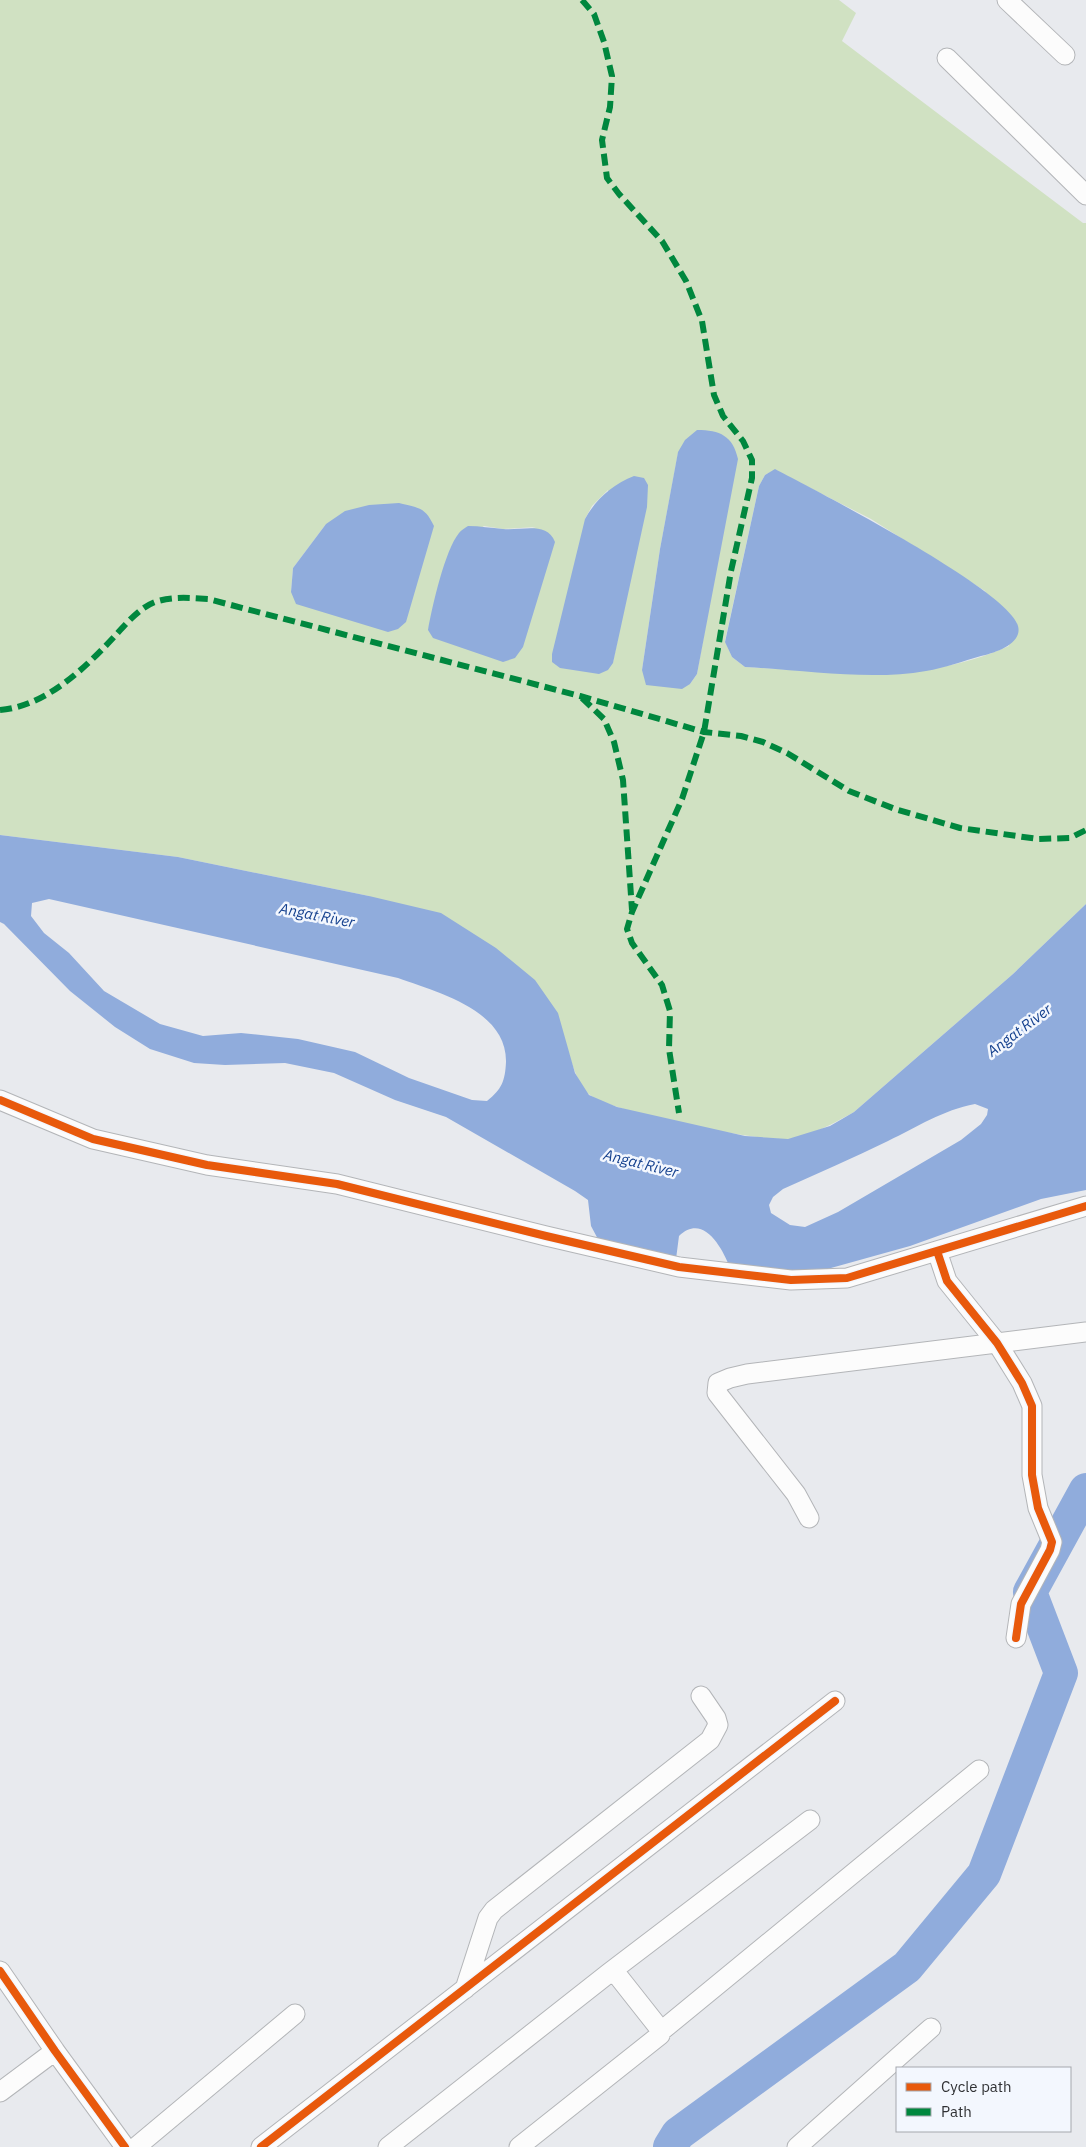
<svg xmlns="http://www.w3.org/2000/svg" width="1086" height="2147" font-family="'IBM Plex Sans',sans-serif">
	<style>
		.green { fill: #d0e1c2; fill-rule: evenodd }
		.water { fill: #90acdc; fill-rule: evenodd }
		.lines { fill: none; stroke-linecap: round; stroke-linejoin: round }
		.river { stroke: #90acdc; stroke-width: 34 }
		.street-casing { stroke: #b3b5b8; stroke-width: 21 }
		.street { stroke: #fcfcfc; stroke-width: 19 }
		.quiet { stroke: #00873e; stroke-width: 6; stroke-dasharray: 12 6; stroke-linecap: butt }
		.cycleway-casing { stroke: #f3f7fe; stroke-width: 11 }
		.cycleway { stroke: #e8590c; stroke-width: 8 }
		.labels { text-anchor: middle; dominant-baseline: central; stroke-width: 5; stroke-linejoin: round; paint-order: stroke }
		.water-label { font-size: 15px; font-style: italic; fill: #14408e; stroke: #f3f7fe }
	</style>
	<rect width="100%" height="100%" fill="#e8eaee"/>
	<path class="green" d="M0 0H839L856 13 842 41 1083 223H1086V904L1013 974 854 1112C836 1122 808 1138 787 1139 755 1141 614 1113 590 1095 578 1086 571 1061 567 1047L369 896 178 857 0 835ZM678 453 715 573 697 674 690 684 642 670 660 549ZM775 470 871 519 985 591 1009 646C922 685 837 672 745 667L732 657 725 641 759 486 765 475ZM608 490 618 638 613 662 585 519 592 506ZM326 524 291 592 293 568ZM484 526 503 529 536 527 450 549Z"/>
	<path class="water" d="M697 430C720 430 733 436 738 459L697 674 690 684 682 689 646 685 642 670 660 549 678 452 685 440Z
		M775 469C815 490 1009 590 1018 626 1023 644 994 653 981 656 963 661 945 668 926 671 870 681 802 670 745 667L732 657 725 642 759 486 765 475Z
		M634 476 644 478 648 485 647 507 613 663 608 670 599 674 560 668 552 662V654L585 519C596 499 613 484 634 476Z
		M399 503C419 508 425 507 434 526L406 622 398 629 388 632 296 604 291 592 293 568 326 524 345 511 369 505Z
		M468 526C480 526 491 528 503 529 521 531 547 521 555 542L523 647 515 658 503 662 433 638 428 630C432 607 445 550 459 533 461 530 465 528 468 526Z
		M0 835 178 857 369 896 441 913 496 948 535 980 558 1013 575 1073 589 1095 617 1107 745 1136 788 1139 830 1126 854 1112 1013 974 1086 904V1190L1041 1199 910 1246 813 1273 730 1268C722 1247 703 1213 679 1236L676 1259 599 1241 591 1226 588 1200 575 1191 446 1117 395 1100 334 1073 285 1063 225 1065 194 1063 150 1049 115 1027 70 991 4 924 0 922ZM49 899 398 978C437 992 507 1010 506 1062 505 1081 502 1089 487 1101L472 1100 409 1078 355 1052 298 1039 241 1033 203 1036 160 1024 104 991 69 953 44 933 31 916 32 903ZM975 1104 988 1109 987 1115 981 1124 961 1140 838 1212 805 1227 790 1225 771 1213 769 1205 773 1197 783 1189C818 1173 853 1158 888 1141 917 1127 943 1110 975 1104Z"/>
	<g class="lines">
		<path class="river" d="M670 2147 678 2134 907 1967 984 1874 1061 1673 1030 1592 1086 1490"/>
		<g class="street-casing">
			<path id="street" d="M1007 0 1065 55
				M947 58 1086 195
				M0 1100 93 1139 207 1165 337 1184 546 1236 679 1267 791 1280 847 1278 1086 1206
				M937 1251 947 1281 997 1343 1022 1383 1032 1406V1475L1038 1508 1052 1542 1050 1550 1021 1604 1016 1638
				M809 1518 796 1494 717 1393 718 1383 730 1378 747 1374 1086 1332
				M0 1971 55 2051 125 2147
				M465 1989 488 1918 494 1910 710 1740 718 1725 716 1718 701 1696
				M660 2032 979 1770
				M0 2092 55 2051
				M136 2147 295 2014
				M261 2147 835 1701
				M388 2147 609 1973 810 1820
				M519 2147 660 2035 659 2028 618 1976 609 1973
				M797 2147 931 2028"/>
		</g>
		<use href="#street" class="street"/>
		<path class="quiet" d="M582 0 594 14 604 42 612 76 610 107 602 140 607 178 619 194 662 241 686 281 702 321 714 395 723 416 743 441 752 460V478L731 571 704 732 682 799 632 912 627 929 632 943 662 985 670 1011 669 1049 679 1113
			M582 698 604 719 614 742 623 780 632 910
			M0 710C46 706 84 669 114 637 125 625 139 608 155 602 173 596 190 598 208 599L580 696 704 732 741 736 763 742 787 753 849 791 895 809 960 828 1038 839 1070 838 1086 830"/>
		<g class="cycleway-casing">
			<path id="cycleway" d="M0 1100 93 1139 207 1165 337 1184 546 1236 679 1267 791 1280 847 1278 1086 1206
				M937 1251 947 1281 997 1343 1022 1383 1032 1406V1475L1038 1508 1052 1542 1050 1550 1021 1604 1016 1638
				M0 1971 55 2051 125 2147
				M261 2147 835 1701"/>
		</g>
		<use href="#cycleway" class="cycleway"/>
	</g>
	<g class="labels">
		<g class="water-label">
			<text transform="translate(317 915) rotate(11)">Angat River</text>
			<text transform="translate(1019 1030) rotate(-37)">Angat River</text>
			<text transform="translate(641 1163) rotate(14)">Angat River</text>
		</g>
	</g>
	<rect x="896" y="2067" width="175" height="65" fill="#f3f7fe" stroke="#a5a8ad"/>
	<rect x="906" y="2083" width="25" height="8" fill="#e8590c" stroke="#a5a8ad"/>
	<text x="941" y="2092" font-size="15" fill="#303134">Cycle path</text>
	<rect x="906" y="2108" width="25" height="8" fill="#00873e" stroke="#a5a8ad"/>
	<text x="941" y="2117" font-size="15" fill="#303134">Path</text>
</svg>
